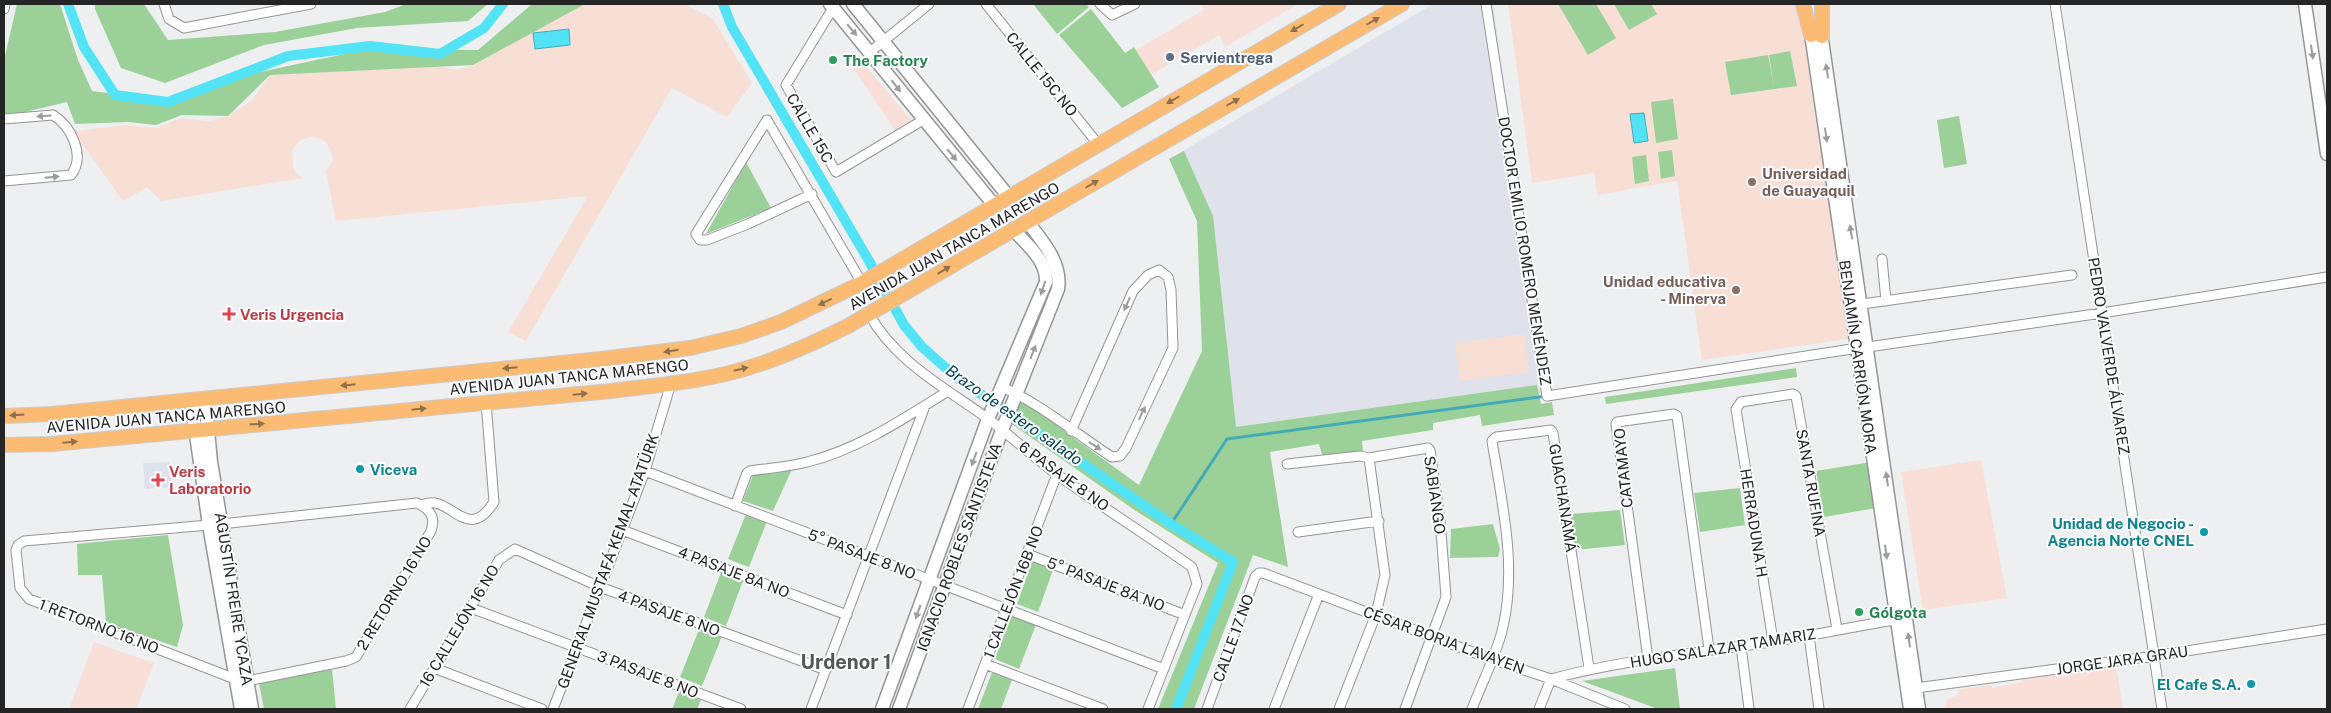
<svg xmlns="http://www.w3.org/2000/svg" width="2331" height="713" font-family="'Public Sans',sans-serif">
	<style>
		.commercial { fill: #f8dfd8 }
		.built { fill: #dfe2eb }
		.education { fill: #f8dfd6 }
		.green { fill: #9bd198 }
		.water { fill: #52e3f6; stroke: #44aab8 }
		.lines { fill: none; stroke-linecap: round; stroke-linejoin: round }
		.stream { stroke: #44aab8; stroke-width: 3 }
		.canal { stroke: #52e3f6; stroke-width: 10 }
		.street-casing { stroke: #959598; stroke-width: 11 }
		.secondary-casing { stroke: #959598; stroke-width: 15 }
		.primary-casing { stroke: #cbcbcb; stroke-width: 16 }
		.street { stroke: #fff; stroke-width: 9 }
		.secondary { stroke: #fff; stroke-width: 12 }
		.primary { stroke: #fcbb73; stroke-width: 14 }
		.oneway { fill: #90704c }
		.oneway2 { fill: #9d9d9d }
		.service-dot { fill: #5c6f8a; stroke: #fbfcff; stroke-width: 2 }
		.leisure-dot { fill: #2e9e5b; stroke: #fbfcff; stroke-width: 2 }
		.education-dot { fill: #8d6e63; stroke: #fbfcff; stroke-width: 2 }
		.health-dot { fill: #e0444e; stroke: #fbfcff; stroke-width: 2 }
		.culture-dot { fill: #0f9aa8; stroke: #fbfcff; stroke-width: 2 }
		.labels { text-anchor: middle; dominant-baseline: central; stroke-width: 4; stroke-linejoin: round; paint-order: stroke }
		.service-label { font-size: 15px; font-weight: bold; fill: #4e5e75; stroke: #fbfcff; text-anchor: start }
		.leisure-label { font-size: 15px; font-weight: bold; fill: #27864d; stroke: #fbfcff; text-anchor: start }
		.street-label { font-size: 15px; fill: #252526; stroke: #fbfcff }
		.education-label { font-size: 15px; font-weight: bold; fill: #785e54; stroke: #fbfcff; text-anchor: start }
		.health-label { font-size: 15px; font-weight: bold; fill: #be3a42; stroke: #fbfcff; text-anchor: start }
		.culture-label { font-size: 15px; font-weight: bold; fill: #0d838f; stroke: #fbfcff; text-anchor: end }
		.water-label { font-size: 16px; font-style: italic; fill: #02474f; stroke: #fbfcff }
		.district-label { font-size: 20px; font-weight: bold; fill: #555657; stroke: #fbfcff }
	</style>
	<rect width="100%" height="100%" fill="#eeeff1"/>
	<path class="commercial" d="M1206 4H1298L1225 47 1219 35 1151 75 1136 50 1204 10 1203 6Z
		M860 59 879 82 911 120 895 130 851 65Z
		M1981 460 2007 598 1923 610 1901 472Z
		M94 642 154 663 136 709H69Z
		M2116 666 2123 709H1943L1948 699 1958 695 1957 690 1991 685 1992 688 2022 682V678Z"/>
	<path class="built" d="M1433 4H1493L1546 392 1236 432 1202 224 1169 159Z
		M169 462 173 487 145 489 143 463Z"/>
	<path class="education" d="M583 4H685L713 19 752 83 727 117 672 88 526 341 508 332 588 196 336 221 326 171 333 160 332 153 326 142 313 136 301 140 292 150 293 167 297 174 303 178 161 201 147 187 123 201 73 131 127 125 157 128 180 118 209 121 228 116 251 101 270 75 437 66 456 70 473 65Z
		M1508 4H1795L1805 37 1814 110 1853 338 1702 360 1677 181 1597 195 1594 173 1532 183Z
		M1524 334 1529 372 1460 381 1455 343Z"/>
	<path class="green" d="M17 4H60L78 60 92 91 175 102 236 77 368 49 478 50 532 4H585L473 65 270 75 228 116 182 115 156 125 128 122 75 124 67 102 4 117V60Z
		M95 4H144L168 40 275 32 385 12 406 4H488L468 21 357 28 264 45 165 83 121 68 95 9Z
		M1033 4H1086L1089 7 1057 34Z
		M1558 4H1596L1616 38 1588 55Z
		M1614 4H1651L1657 14 1629 30Z
		M1091 9 1125 53 1134 47 1159 87 1122 108 1059 35Z
		M1790 51 1797 86 1731 95 1725 62 1768 55 1774 86 1769 55Z
		M1673 99 1678 139 1656 143 1651 102Z
		M1959 116 1967 164 1944 168 1937 120Z
		M1672 150 1675 176 1661 179 1658 152Z
		M1184 151 1213 216 1236 427 1537 385 1541 404 1552 402 1554 415 1482 426 1480 415 1433 423V430L1362 441 1363 452 1323 458 1319 444 1270 452 1288 567 1253 555 1194 709H1158L1218 563 1136 511 1009 422 1020 399 1139 485 1202 351 1197 221 1169 159Z
		M1646 155 1649 181 1635 184 1632 157Z
		M746 162 771 208 706 234Z
		M1796 368 1797 377 1606 404 1605 397Z
		M1871 462 1876 508 1824 517 1816 471Z
		M792 469 773 511 743 501 753 475 778 473Z
		M1740 488 1745 525 1700 532 1694 493Z
		M1620 510 1625 545 1575 550 1571 514Z
		M746 514 767 521 749 567 728 559Z
		M1493 524 1500 549 1498 557 1450 558 1451 529Z
		M168 535 183 625 177 647 106 623 102 575H78L77 544Z
		M1033 559 1054 567 1038 612 1017 604Z
		M722 570 744 578 726 626 704 617Z
		M1012 613 1037 622 1019 669 995 659Z
		M700 627 722 636 702 686 680 677Z
		M1675 668 1680 709H1658L1582 681Z
		M332 669 336 709H264L259 683Z
		M993 670 1013 677 1001 709H978Z
		M679 692 701 700 697 709H672Z"/>
	<path class="water" d="M569 29 570 45 535 49 533 33Z
		M1644 113 1648 141 1634 143 1630 114Z"/>
	<g class="lines">
		<path class="stream" d="M1171 524 1227 439 1547 396"/>
		<path class="canal" d="M68 4 84 47 115 95 168 102 288 56 370 46 440 54 484 28 503 4
			M723 4 732 27 869 261 904 325 922 347 956 377 1171 524 1233 562 1176 709"/>
		<g class="street-casing">
			<path id="street" d="M164 4 169 19 184 28 311 4
				M986 4 1098 144
				M1100 4 1112 15 1135 4
				M1486 4 1547 396 1858 348
				M2055 4 2162 709
				M833 8 786 85 836 172 923 120
				M4 9 5 4
				M870 52 929 4
				M4 119 53 115C71 126 86 156 71 175L4 181
				M812 194 748 224 707 240H700L696 234 767 120 862 283
				M1882 259 1886 301
				M1862 304 2072 275
				M869 314C895 361 944 387 987 418 1011 436 1033 457 1058 475 1102 507 1148 536 1192 567L1197 584 1148 709
				M1868 347 2102 313 2327 277
				M1002 387C1041 404 1076 434 1112 457L1120 456 1126 448 1173 348 1171 290 1168 277 1159 270 1148 275 1133 291 1071 431
				M1369 458 1428 448 1430 450 1440 519 1446 597 1405 709
				M1287 464 1360 456 1369 458
				M645 471 1164 669
				M422 505C450 491 466 546 494 502L486 402
				M735 506 747 473 750 471C769 468 789 467 807 462 857 450 905 418 948 391
				M221 524 417 503C430 509 436 517 431 531L356 657 346 661 247 681
				M209 525 24 541 18 545 16 550 20 588 29 599 235 679
				M622 530 847 615
				M1298 532 1379 521
				M1027 554 1185 615
				M471 608 741 709
				M1809 636 1819 709
				M1773 641 1736 409 1741 402 1793 394 1796 396 1837 629
				M1741 646 1749 709
				M1648 659 1616 424 1617 422 1674 414 1677 416 1709 649
				M985 664 1103 709
				M434 668 542 709
				M1916 688 2154 656 2327 629
				M410 709 499 560 515 549 600 587 826 670
				M553 709 645 471 671 383
				M811 709 925 406
				M968 709 1057 474
				M1207 709 1255 577 1259 573H1263L1491 659 1551 679 1625 709
				M1274 709 1319 594
				M1339 709 1376 614 1385 575 1369 458
				M1472 709C1481 685 1498 651 1503 627 1517 565 1502 503 1492 441L1496 437 1551 430 1553 433 1589 668
				M1539 709 1551 679C1614 662 1678 655 1742 646 1793 640 1844 628 1895 620"/>
		</g>
		<g class="secondary-casing">
			<path id="secondary" d="M830 4 994 205
				M853 4 1009 197
				M2305 4 2327 154
				M1820 26 1919 709
				M1810 27 1910 709
				M205 399 211 462 252 709
				M191 400 209 525 241 709
				M882 709 988 419 1046 282C1047 260 1027 245 1013 229
				M899 709 1002 430 1058 289C1062 262 1042 241 1027 221"/>
		</g>
		<g class="primary-casing">
			<path id="primary" d="M1803 4 1811 35
				M1822 36V4
				M4 416 52 414 601 359 690 348 741 336 781 322 862 283 1339 4
				M4 445 52 444 611 391C659 385 710 381 757 365 788 355 818 341 848 326L1402 4"/>
		</g>
		<use href="#street" class="street"/>
		<use href="#secondary" class="secondary"/>
		<use href="#primary" class="primary"/>
	</g>
	<defs><path id="oneway-solid" d="M-6-.8H1V-3.2L6.5 0L1 3.2V.8H-6Z" transform="scale(1.25)"/></defs>
	<g class="oneway">
		<use href="#oneway-solid" transform="translate(1373 21) rotate(-30)"/>
		<use href="#oneway-solid" transform="translate(1297 28) rotate(150)"/>
		<use href="#oneway-solid" transform="translate(1173 100) rotate(150)"/>
		<use href="#oneway-solid" transform="translate(1233 102) rotate(-30)"/>
		<use href="#oneway-solid" transform="translate(1092 184) rotate(-30)"/>
		<use href="#oneway-solid" transform="translate(944 270) rotate(-31)"/>
		<use href="#oneway-solid" transform="translate(825 302) rotate(154)"/>
		<use href="#oneway-solid" transform="translate(671 351) rotate(171)"/>
		<use href="#oneway-solid" transform="translate(510 368) rotate(175)"/>
		<use href="#oneway-solid" transform="translate(741 369) rotate(-13)"/>
		<use href="#oneway-solid" transform="translate(348 385) rotate(174)"/>
		<use href="#oneway-solid" transform="translate(580 394) rotate(-5)"/>
		<use href="#oneway-solid" transform="translate(419 409) rotate(-6)"/>
		<use href="#oneway-solid" transform="translate(17 415) rotate(177)"/>
		<use href="#oneway-solid" transform="translate(257 424) rotate(-4)"/>
		<use href="#oneway-solid" transform="translate(70 442) rotate(-5)"/>
	</g>
	<g class="oneway2">
		<use href="#oneway-solid" transform="translate(852 30) rotate(50)"/>
		<use href="#oneway-solid" transform="translate(2312 52) rotate(82)"/>
		<use href="#oneway-solid" transform="translate(1827 71) rotate(-99)"/>
		<use href="#oneway-solid" transform="translate(896 86) rotate(52)"/>
		<use href="#oneway-solid" transform="translate(44 116) rotate(176)"/>
		<use href="#oneway-solid" transform="translate(1826 135) rotate(82)"/>
		<use href="#oneway-solid" transform="translate(952 155) rotate(50)"/>
		<use href="#oneway-solid" transform="translate(52 177) rotate(-5)"/>
		<use href="#oneway-solid" transform="translate(1851 232) rotate(-99)"/>
		<use href="#oneway-solid" transform="translate(1043 288) rotate(109)"/>
		<use href="#oneway-solid" transform="translate(1127 304) rotate(114)"/>
		<use href="#oneway-solid" transform="translate(1033 352) rotate(-69)"/>
		<use href="#oneway-solid" transform="translate(1142 413) rotate(-65)"/>
		<use href="#oneway-solid" transform="translate(1095 446) rotate(33)"/>
		<use href="#oneway-solid" transform="translate(974 459) rotate(110)"/>
		<use href="#oneway-solid" transform="translate(1887 479) rotate(-98)"/>
		<use href="#oneway-solid" transform="translate(1886 552) rotate(82)"/>
		<use href="#oneway-solid" transform="translate(918 612) rotate(110)"/>
		<use href="#oneway-solid" transform="translate(1909 640) rotate(-98)"/>
	</g>
	<circle class="service-dot" cx="1170" cy="57" r="5"/>
	<g class="leisure-dot">
		<circle cx="833" cy="60" r="5"/>
		<circle cx="1859" cy="612" r="5"/>
	</g>
	<g class="education-dot">
		<circle cx="1752" cy="182" r="5"/>
		<circle cx="1736" cy="290" r="5"/>
	</g>
	<g class="health-dot">
		<path d="M226.5 306.5h5v5h5v5h-5v5h-5v-5h-5v-5h5z"/>
		<path d="M155.5 472.5h5v5h5v5h-5v5h-5v-5h-5v-5h5z"/>
	</g>
	<g class="culture-dot">
		<circle cx="360" cy="469" r="5"/>
		<circle cx="2204" cy="532" r="5"/>
		<circle cx="2251" cy="684" r="5"/>
	</g>
	<g class="labels">
		<g class="service-label">
			<text x="1180" y="57">Servientrega</text>
		</g>
		<g class="leisure-label">
			<text x="843" y="60">The Factory</text>
			<text x="1869" y="612">Gólgota</text>
		</g>
		<g class="street-label">
			<text transform="translate(1042 74) rotate(51)">CALLE 15C NO</text>
			<text transform="translate(810 128) rotate(60)">CALLE 15C</text>
			<text transform="translate(954 246) rotate(-30)">AVENIDA JUAN TANCA MARENGO</text>
			<text transform="translate(1525 251) rotate(81)">DOCTOR EMILIO ROMERO MENÉNDEZ</text>
			<text transform="translate(2109 356) rotate(81)">PEDRO VALVERDE ÁLVAREZ</text>
			<text transform="translate(1858 357) rotate(82)">BENJAMÍN CARRIÓN MORA</text>
			<text transform="translate(569 377) rotate(-6)">AVENIDA JUAN TANCA MARENGO</text>
			<text transform="translate(166 417) rotate(-5)">AVENIDA JUAN TANCA MARENGO</text>
			<text transform="translate(1623 468) rotate(-96)">CATAMAYO</text>
			<text transform="translate(1064 476) rotate(36)">6 PASAJE 8 NO</text>
			<text transform="translate(1811 483) rotate(80)">SANTA RUFINA</text>
			<text transform="translate(1435 495) rotate(82)">SABIANGO</text>
			<text transform="translate(1563 498) rotate(81)">GUACHANAMÁ</text>
			<text transform="translate(1754 523) rotate(81)">HERRADUNA H</text>
			<text transform="translate(959 547) rotate(-70)">IGNACIO ROBLES SANTISTEVA</text>
			<text transform="translate(862 554) rotate(21)">5° PASAJE 8 NO</text>
			<text transform="translate(608 561) rotate(-70)">GENERAL MUSTAFÁ KEMAL ATATÜRK</text>
			<text transform="translate(734 572) rotate(21)">4 PASAJE 8A NO</text>
			<text transform="translate(1106 584) rotate(21)">5° PASAJE 8A NO</text>
			<text transform="translate(1013 592) rotate(-69)">1 CALLEJÓN 16B NO</text>
			<text transform="translate(394 593) rotate(-59)">2 RETORNO 16 NO</text>
			<text transform="translate(234 599) rotate(81)">AGUSTÍN FREIRE YCAZA</text>
			<text transform="translate(669 613) rotate(20)">4 PASAJE 8 NO</text>
			<text transform="translate(99 626) rotate(21)">1 RETORNO 16 NO</text>
			<text transform="translate(459 626) rotate(-59)">16 CALLEJÓN 16 NO</text>
			<text transform="translate(1233 638) rotate(-70)">CALLE 17 NO</text>
			<text transform="translate(1444 640) rotate(20)">CÉSAR BORJA LAVAYEN</text>
			<text transform="translate(1723 648) rotate(-9)">HUGO SALAZAR TAMARIZ</text>
			<text transform="translate(2122 660) rotate(-8)">JORGE JARA GRAU</text>
			<text transform="translate(648 674) rotate(21)">3 PASAJE 8 NO</text>
		</g>
		<g class="education-label">
			<text x="1762" y="173">Universidad<tspan x="1762" dy="17">de Guayaquil</tspan></text>
			<text x="1726" y="281" text-anchor="end">Unidad educativa<tspan x="1726" dy="17">- Minerva</tspan></text>
		</g>
		<g class="health-label">
			<text x="240" y="314">Veris Urgencia</text>
			<text x="169" y="471">Veris<tspan x="169" dy="17">Laboratorio</tspan></text>
		</g>
		<g class="culture-label">
			<text x="370" y="469" text-anchor="start">Viceva</text>
			<text x="2194" y="523">Unidad de Negocio -<tspan x="2194" dy="17">Agencia Norte CNEL</tspan></text>
			<text x="2241" y="684">El Cafe S.A.</text>
		</g>
		<g class="water-label">
			<text transform="translate(1014 415) rotate(35)">Brazo de estero salado</text>
		</g>
		<g class="district-label">
			<text x="846" y="662">Urdenor 1</text>
		</g>
	</g>
	<rect width="2331" height="713" fill="none" stroke="#252526" stroke-width="10"/>
</svg>
